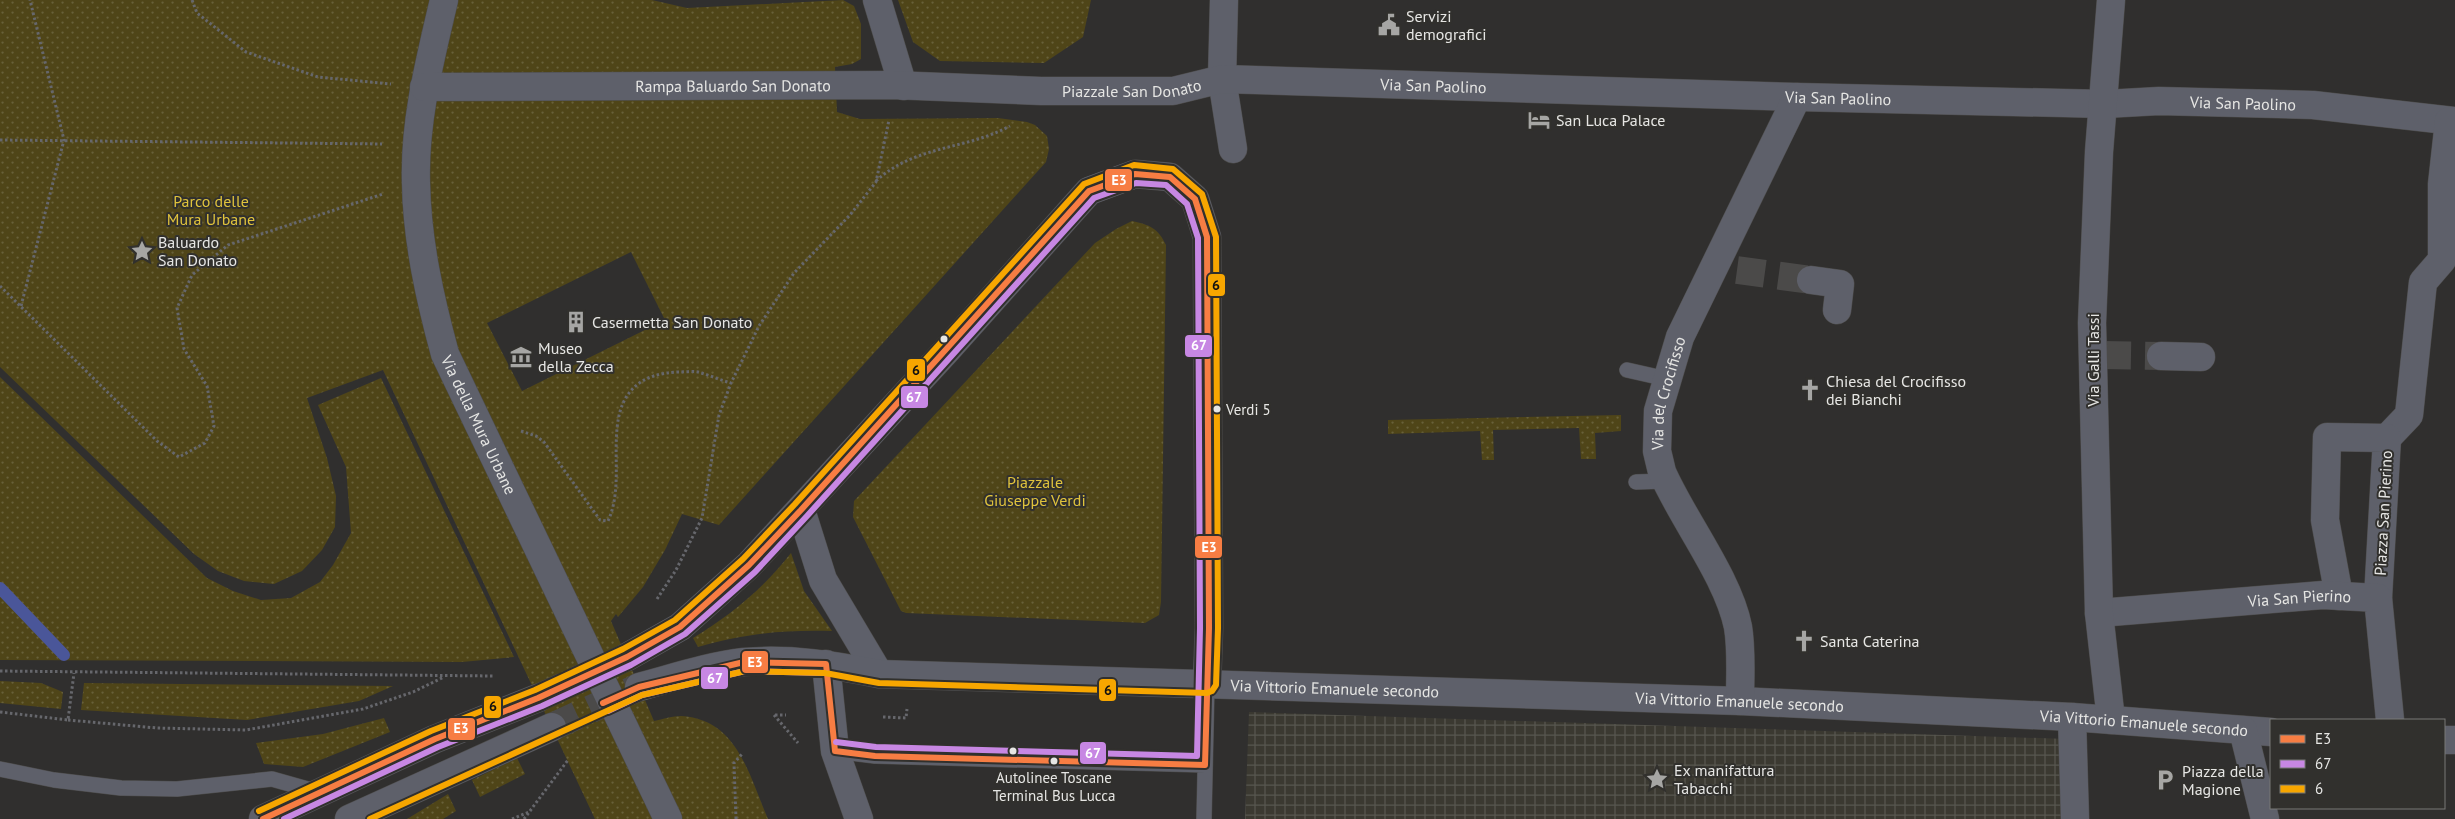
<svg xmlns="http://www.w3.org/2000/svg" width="2455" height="819" font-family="'PT Sans',sans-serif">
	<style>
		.industrial { fill: url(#industrial-grid) }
		.grass { fill: url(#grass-dots); fill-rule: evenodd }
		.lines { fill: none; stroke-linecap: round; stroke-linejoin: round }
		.stream { stroke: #4a5699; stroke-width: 12 }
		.street-tunnel { stroke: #4b4a49; stroke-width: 28; stroke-dasharray: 28 14; stroke-linecap: butt }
		.lane-casing { stroke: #4d4c4b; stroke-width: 16 }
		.street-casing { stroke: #4d4c4b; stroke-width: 29 }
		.path { stroke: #66676c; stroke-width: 3; stroke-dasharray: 2.5 2.5; stroke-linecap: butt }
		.lane { stroke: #5e606a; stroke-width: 15 }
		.street { stroke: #5e606a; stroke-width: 28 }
		.bus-1-casing { stroke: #31302d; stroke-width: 10 }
		.bus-2-casing { stroke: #31302d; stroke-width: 10 }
		.bus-3-casing { stroke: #31302d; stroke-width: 10 }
		.bus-1 { stroke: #f77d43; stroke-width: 6 }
		.bus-2 { stroke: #c787e3; stroke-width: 6 }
		.bus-3 { stroke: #f7a600; stroke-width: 6 }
		.bus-dot { fill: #e6e6e4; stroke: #31302d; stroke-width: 2 }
		.labels { text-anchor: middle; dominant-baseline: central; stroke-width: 4; stroke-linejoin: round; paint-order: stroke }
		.bus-label { font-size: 15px; fill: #e6e6e4; stroke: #31302d; text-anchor: start }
		.poi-label { font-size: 16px; fill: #e6e6e4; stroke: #31302d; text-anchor: start }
		.street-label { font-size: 16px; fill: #e6e6e4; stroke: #31302d }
		.park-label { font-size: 16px; fill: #e0c33c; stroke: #31302d }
		.line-badge { stroke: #31302d; stroke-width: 2 }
		.badge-label { font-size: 14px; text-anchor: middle; font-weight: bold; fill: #fff }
		.pale-badge-label { font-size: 14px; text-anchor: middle; font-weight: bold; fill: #111 }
	</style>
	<defs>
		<pattern id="industrial-grid" width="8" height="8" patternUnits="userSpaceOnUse" patternTransform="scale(1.25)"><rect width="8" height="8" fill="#3b3931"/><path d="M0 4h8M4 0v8" fill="none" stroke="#57564f"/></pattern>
		<pattern id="grass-dots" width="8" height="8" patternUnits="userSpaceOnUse" patternTransform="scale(1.25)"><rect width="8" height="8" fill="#4f4518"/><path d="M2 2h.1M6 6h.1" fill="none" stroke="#686039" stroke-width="1.8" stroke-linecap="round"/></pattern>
	</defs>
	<rect width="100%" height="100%" fill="#302f2e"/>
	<path class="industrial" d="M1249 712 2068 739V819H1245Z"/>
	<path class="grass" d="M0 0H652L687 8 843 0 854 6 861 24V59L852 64 835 67 837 112 860 119 998 118 1027 122 1035 125 1047 136 1049 149 1046 162 719 525 682 514 665 550 643 587 618 617 616 614 611 621 654 721C663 719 673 716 681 716 738 719 749 776 768 819H595L383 370 307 398 327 458 336 496 335 527 322 550 302 571 274 584 244 581 218 571 194 554 0 367ZM631 252 665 320 522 391 487 323Z
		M898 0H1091L1083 37 1044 63 940 61 913 42Z
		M1132 221C1150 225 1158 228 1166 245L1161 602 1159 615 1145 623 906 613 901 611 853 517 854 501 1095 243 1116 229Z
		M0 377 207 578 233 591 261 600 291 598 320 582 333 565 351 533 346 467 318 405 381 378 514 657 462 662 0 660Z
		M1621 415V431L1595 433 1596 459H1581L1579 428 1493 430 1494 460H1482L1480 431 1388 434V420Z
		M791 553 804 591 832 631C781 630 747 633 698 647L693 638C731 615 764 588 791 553Z
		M0 681 41 683 63 692 61 709 0 703Z
		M84 683 393 686 359 701 247 720 81 710Z
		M384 718 390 732 303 767 264 764 256 743 323 734Z
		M517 758 525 774 480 797 472 780Z
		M448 794 456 811 443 819H407Z"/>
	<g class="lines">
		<path class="stream" d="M0 588 64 655"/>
		<path class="street-tunnel" d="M1737 270 1811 280
			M2103 355 2161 356
			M538 698 627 657
			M552 727 639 687"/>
		<g class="lane-casing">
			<path id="lane" d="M1627 370 1667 379
				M1636 482 1666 481
				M835 751 875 756 1205 765
				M0 769 54 780 121 788 177 789 272 779 318 792
				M1204 819 1207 684"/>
		</g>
		<g class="street-casing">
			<g id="street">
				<path id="s1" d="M444 0C430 60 414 121 416 183 417 241 430 299 445 354L668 819"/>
				<path d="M877 0 903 86"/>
				<path d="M1224 0 1222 79 1233 149"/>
				<path id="s2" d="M424 87 892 85 1041 91H1173L1222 79 1797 97 2105 104 2159 101 2313 105 2455 121"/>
				<path d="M1811 280 1840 284 1837 310"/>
				<path d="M2161 356 2201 357"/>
				<path d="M2387 438 2409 415 2423 282 2442 260V184L2449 121"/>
				<path d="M801 510 823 580 879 674"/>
				<path d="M2339 596 2325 520 2327 437 2387 438 2378 598"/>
				<path id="s3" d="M2099 613 2323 595 2378 598 2390 720"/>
				<path d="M627 657 680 627 749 565 947 350 1089 191 1135 174 1170 177 1195 199 1207 237 1209 628 1207 684"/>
				<path d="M826 664 835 751 859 819"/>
				<path id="s4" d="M639 687C673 678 709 666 744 662 790 658 834 665 879 674L1740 701 2072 717 2271 732"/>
				<path id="s5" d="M1740 701C1740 677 1742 651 1738 627 1728 577 1683 520 1662 472L1657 451 1658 411 1680 337 1797 97"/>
				<path d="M2072 717 2075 819"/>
				<path d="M2111 720 2099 613 2092 323 2099 152 2111 0"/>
				<path d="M2243 730 2265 819"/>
				<path d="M2444 740H2455"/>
				<path d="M263 819 435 739 538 698"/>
				<path d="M349 819 552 727"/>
			</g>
		</g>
		<path class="path" d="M192 0 197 13 246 52 318 77 391 84
			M0 140 382 144
			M876 181C915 145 966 150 1010 126
			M0 286 157 441 179 457 205 443 214 426 207 386 184 349 177 308 192 275 228 245 383 194
			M21 306 64 140 30 0
			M521 431 536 436 544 442 600 520 608 521C621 493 614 459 617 429 620 391 641 373 679 372 685 372 692 371 698 372 709 375 720 380 731 383
			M657 599 676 570 702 518 719 415 731 383 759 326 794 273 850 215 876 182 889 120
			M0 671 494 676
			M0 712 68 720 74 673
			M774 715 798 743
			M775 715H786
			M883 717 906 718 907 709
			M68 720 157 728 246 730 363 709 413 692 444 677
			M512 819 529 812
			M524 819 568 760
			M736 819 734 763 742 754"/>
		<use href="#lane" class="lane"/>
		<use href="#street" class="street"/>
		<g class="bus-1-casing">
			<path id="bus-1" d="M603 703 639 687 744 662 826 664 835 751
				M835 751 875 756 1205 765
				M263 819 435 739 538 698 627 657 680 627 749 565 801 510 1089 191 1135 174 1170 177 1195 199 1207 237 1209 628 1205 765"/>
		</g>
		<g class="bus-2-casing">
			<path id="bus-2" d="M608 711 642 695 745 671 826 673
				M284 819 438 747 542 706 631 665 685 634 755 572 807 516 1094 198 1136 183 1166 185 1187 204 1198 238 1200 628 1197 756 876 747 836 742"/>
		</g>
		<g class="bus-3-casing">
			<path id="bus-3" d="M259 811 431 731 535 690 623 649 675 620 743 559 795 504 1084 184 1134 165 1173 169 1202 194 1216 237 1218 628 1216 685 1212 691 1207 693 879 683 825 673 745 671 642 695 370 819"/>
		</g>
		<use href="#bus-1" class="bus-1"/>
		<use href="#bus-2" class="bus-2"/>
		<use href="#bus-3" class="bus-3"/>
	</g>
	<defs>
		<g id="civic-bare" transform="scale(1.725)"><path d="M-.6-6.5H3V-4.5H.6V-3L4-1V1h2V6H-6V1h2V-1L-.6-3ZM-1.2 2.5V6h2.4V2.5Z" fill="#a6a6a4" stroke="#31302d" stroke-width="2.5" paint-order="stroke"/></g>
		<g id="hotel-bare" transform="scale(1.725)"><path d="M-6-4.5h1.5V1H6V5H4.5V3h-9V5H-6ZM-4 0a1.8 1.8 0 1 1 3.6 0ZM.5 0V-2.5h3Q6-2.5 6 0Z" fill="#a6a6a4" stroke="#31302d" stroke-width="2.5" paint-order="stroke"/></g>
		<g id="sight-bare" transform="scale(1.725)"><path d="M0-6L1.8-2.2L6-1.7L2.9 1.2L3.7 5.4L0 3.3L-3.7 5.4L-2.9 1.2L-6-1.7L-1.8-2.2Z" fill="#a6a6a4" stroke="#31302d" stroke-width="2.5" paint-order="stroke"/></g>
		<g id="building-bare" transform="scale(1.725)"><path d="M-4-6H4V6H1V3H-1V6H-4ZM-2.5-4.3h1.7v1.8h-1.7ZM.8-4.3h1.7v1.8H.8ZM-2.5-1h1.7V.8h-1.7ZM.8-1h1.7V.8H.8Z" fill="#a6a6a4" stroke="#31302d" stroke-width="2.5" paint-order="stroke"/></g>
		<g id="museum-bare" transform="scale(1.725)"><path d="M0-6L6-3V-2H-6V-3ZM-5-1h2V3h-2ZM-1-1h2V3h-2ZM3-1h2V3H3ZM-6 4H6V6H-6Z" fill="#a6a6a4" stroke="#31302d" stroke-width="2.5" paint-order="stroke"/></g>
		<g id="church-bare" transform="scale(1.725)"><path d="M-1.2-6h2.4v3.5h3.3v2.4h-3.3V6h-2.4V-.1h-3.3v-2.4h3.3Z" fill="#a6a6a4" stroke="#31302d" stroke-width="2.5" paint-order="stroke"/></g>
		<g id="parking-bare" transform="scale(1.725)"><path d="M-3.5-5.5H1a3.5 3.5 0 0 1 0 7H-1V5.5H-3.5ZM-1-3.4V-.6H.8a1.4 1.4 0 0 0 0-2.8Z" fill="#a6a6a4" stroke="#31302d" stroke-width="2.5" paint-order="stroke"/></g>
	</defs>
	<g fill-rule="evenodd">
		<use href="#civic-bare" x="1389" y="25"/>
		<use href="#hotel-bare" x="1539" y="120"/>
		<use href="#sight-bare" x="142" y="251"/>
		<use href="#building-bare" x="576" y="322"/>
		<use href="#museum-bare" x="521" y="357"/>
		<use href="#church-bare" x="1810" y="390"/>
		<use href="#church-bare" x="1804" y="641"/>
		<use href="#sight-bare" x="1657" y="779"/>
		<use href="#parking-bare" x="2165" y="780"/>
	</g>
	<g class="bus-dot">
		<circle cx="944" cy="339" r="4.5"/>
		<circle cx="1217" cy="409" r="4.5"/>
		<circle cx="1013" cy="751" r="4.5"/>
		<circle cx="1054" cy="761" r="4.5"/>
	</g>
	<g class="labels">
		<g class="bus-label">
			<text x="1226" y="409">Verdi 5</text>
			<text x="1054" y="777" text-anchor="middle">Autolinee Toscane<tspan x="1054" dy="18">Terminal Bus Lucca</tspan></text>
		</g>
		<g class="poi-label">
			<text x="1406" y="16">Servizi<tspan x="1406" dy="18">demografici</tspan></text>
			<text x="1556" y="120">San Luca Palace</text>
			<text x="158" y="242">Baluardo<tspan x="158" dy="18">San Donato</tspan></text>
			<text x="592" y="322">Casermetta San Donato</text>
			<text x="538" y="348">Museo<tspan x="538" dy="18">della Zecca</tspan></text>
			<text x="1826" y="381">Chiesa del Crocifisso<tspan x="1826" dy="18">dei Bianchi</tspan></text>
			<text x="1820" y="641">Santa Caterina</text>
			<text x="1674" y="770">Ex manifattura<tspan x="1674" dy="18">Tabacchi</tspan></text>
			<text x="2182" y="771">Piazza della<tspan x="2182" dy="18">Magione</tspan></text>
		</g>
		<g class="street-label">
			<text stroke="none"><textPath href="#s2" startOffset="309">Rampa Baluardo San Donato</textPath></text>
			<text stroke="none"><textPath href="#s2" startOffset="1011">Via San Paolino</textPath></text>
			<text stroke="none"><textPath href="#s2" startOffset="708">Piazzale San Donato</textPath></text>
			<text stroke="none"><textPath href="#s2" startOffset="1416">Via San Paolino</textPath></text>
			<text stroke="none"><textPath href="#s2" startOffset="1821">Via San Paolino</textPath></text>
			<text transform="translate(2093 360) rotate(-90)">Via Galli Tassi</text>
			<text stroke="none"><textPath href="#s5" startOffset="328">Via del Crocifisso</textPath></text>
			<text stroke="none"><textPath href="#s1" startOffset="438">Via della Mura Urbane</textPath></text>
			<text transform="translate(2383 513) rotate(-87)">Piazza San Pierino</text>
			<text stroke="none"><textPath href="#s3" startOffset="201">Via San Pierino</textPath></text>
			<text stroke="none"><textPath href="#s4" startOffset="700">Via Vittorio Emanuele secondo</textPath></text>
			<text stroke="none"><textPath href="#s4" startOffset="1105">Via Vittorio Emanuele secondo</textPath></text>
			<text stroke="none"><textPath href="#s4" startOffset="1510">Via Vittorio Emanuele secondo</textPath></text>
		</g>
		<g class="park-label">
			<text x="211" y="201">Parco delle<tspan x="211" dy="18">Mura Urbane</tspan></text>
			<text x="1035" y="482">Piazzale<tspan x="1035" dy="18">Giuseppe Verdi</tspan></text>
		</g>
	</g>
	<g class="line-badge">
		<rect x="1104" y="168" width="29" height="24" rx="5" fill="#f77d43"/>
		<rect x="1207" y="273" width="19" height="24" rx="5" fill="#f7a600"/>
		<rect x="1184" y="334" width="29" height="24" rx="5" fill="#c787e3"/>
		<rect x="906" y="358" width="20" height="24" rx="5" fill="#f7a600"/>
		<rect x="900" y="385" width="29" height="24" rx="5" fill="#c787e3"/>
		<rect x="1194" y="535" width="29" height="24" rx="5" fill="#f77d43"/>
		<rect x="741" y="650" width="28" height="24" rx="5" fill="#f77d43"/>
		<rect x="700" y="666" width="29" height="24" rx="5" fill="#c787e3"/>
		<rect x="1098" y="678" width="19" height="24" rx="5" fill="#f7a600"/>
		<rect x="483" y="695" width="19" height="24" rx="5" fill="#f7a600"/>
		<rect x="447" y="717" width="29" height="24" rx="5" fill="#f77d43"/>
		<rect x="1079" y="741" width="28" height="24" rx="5" fill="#c787e3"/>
	</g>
	<g class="badge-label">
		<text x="1119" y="185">E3</text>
		<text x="1199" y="350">67</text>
		<text x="914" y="402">67</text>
		<text x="1209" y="552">E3</text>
		<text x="755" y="667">E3</text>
		<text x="715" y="683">67</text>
		<text x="461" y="733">E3</text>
		<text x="1093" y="758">67</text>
	</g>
	<g class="pale-badge-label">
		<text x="1216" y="290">6</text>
		<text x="916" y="375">6</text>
		<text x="1108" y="695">6</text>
		<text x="493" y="711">6</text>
	</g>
	<rect x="2270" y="719" width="175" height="90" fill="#31302d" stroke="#797976"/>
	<rect x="2280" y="735" width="25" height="8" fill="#f77d43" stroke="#797976"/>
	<text x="2315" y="744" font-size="15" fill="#e6e6e4">E3</text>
	<rect x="2280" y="760" width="25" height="8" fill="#c787e3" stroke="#797976"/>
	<text x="2315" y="769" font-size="15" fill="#e6e6e4">67</text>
	<rect x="2280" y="785" width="25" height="8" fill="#f7a600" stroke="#797976"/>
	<text x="2315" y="794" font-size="15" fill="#e6e6e4">6</text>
</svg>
